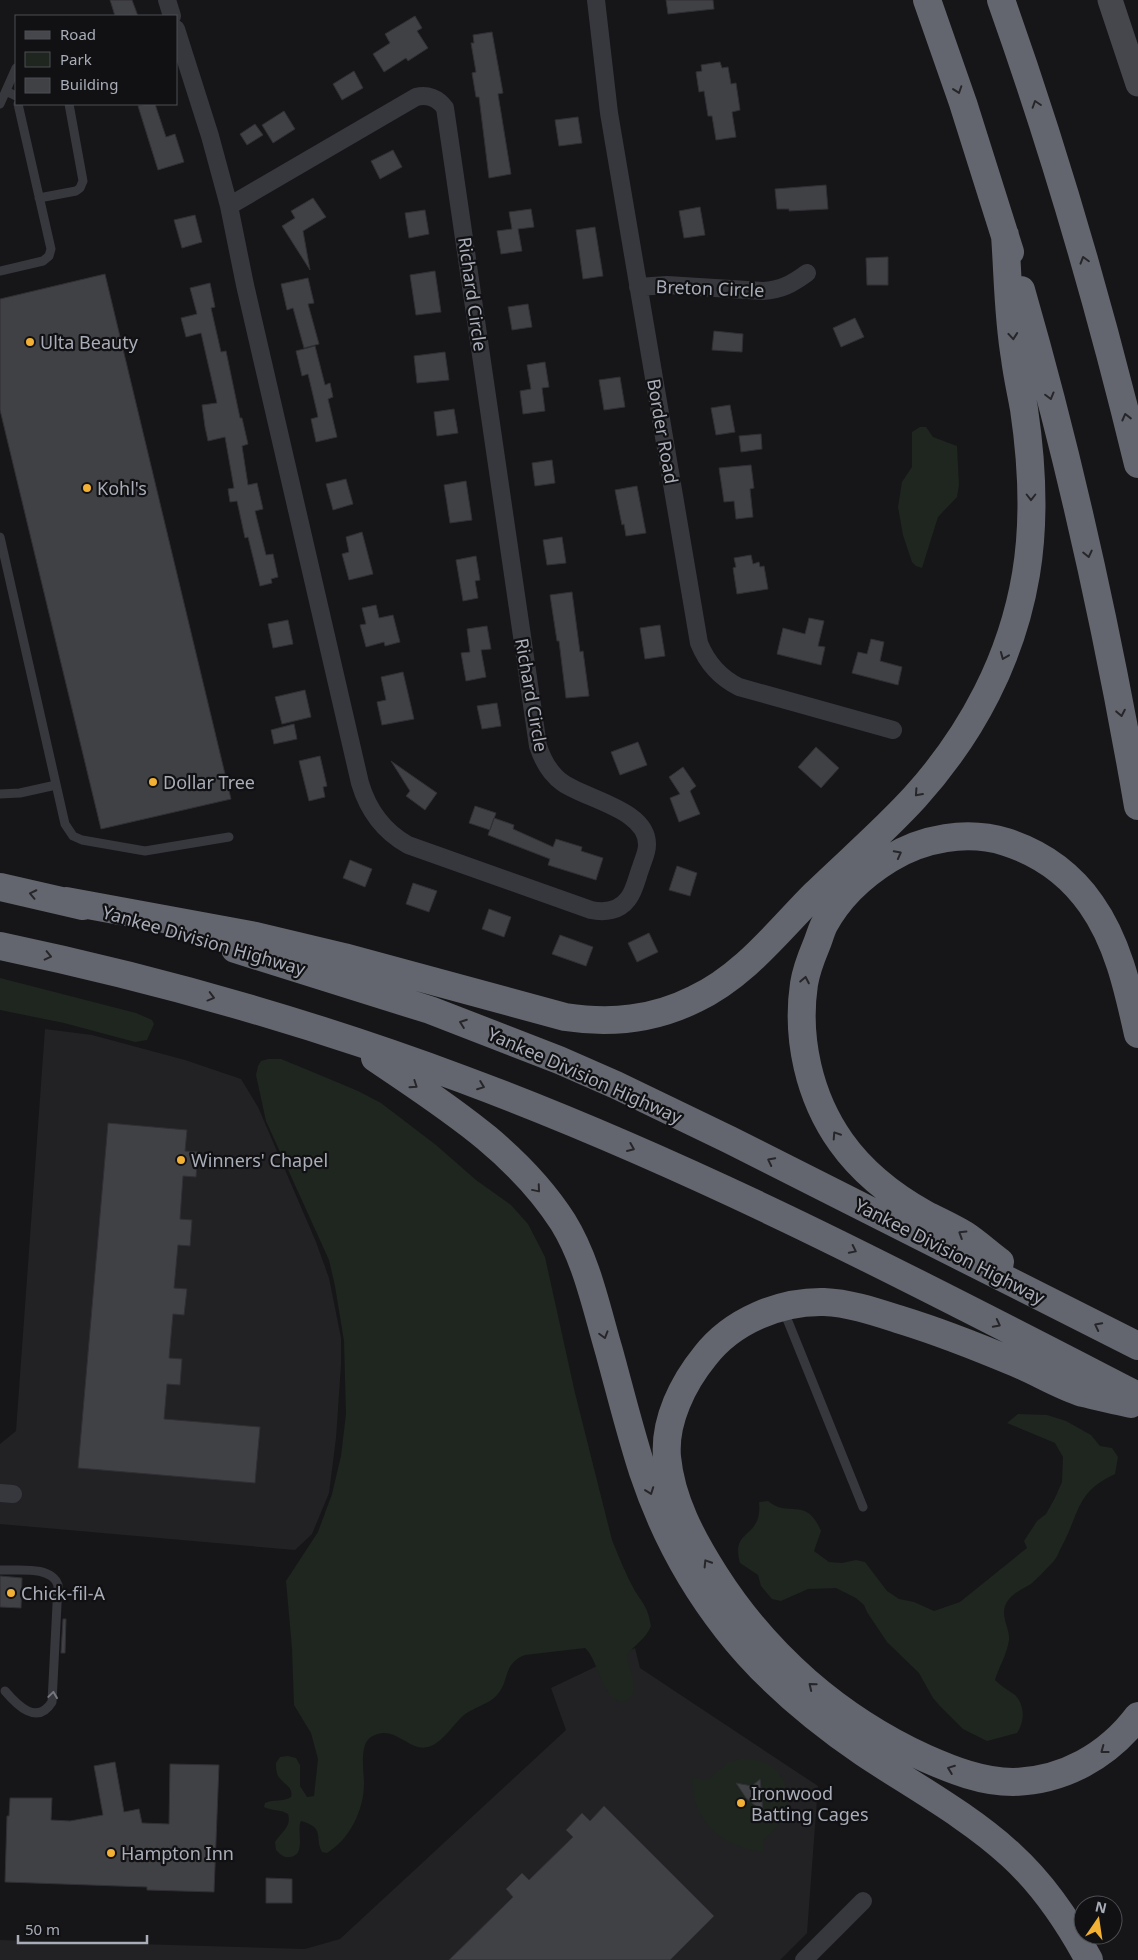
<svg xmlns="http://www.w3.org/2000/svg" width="1138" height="1960" font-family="'Noto Sans',sans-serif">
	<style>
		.built { fill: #222225 }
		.green { fill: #1e261f }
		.building { fill: #404145; stroke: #303034 }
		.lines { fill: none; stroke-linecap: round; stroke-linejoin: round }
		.lane { stroke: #37383d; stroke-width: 9 }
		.street { stroke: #37383d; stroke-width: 18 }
		.secondary { stroke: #45474d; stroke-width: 25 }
		.highway { stroke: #63666e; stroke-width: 28 }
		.oneway { stroke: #26262a }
		.oneway2 { stroke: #757881 }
		.poi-dot { fill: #f2b134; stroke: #111113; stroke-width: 2 }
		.labels { text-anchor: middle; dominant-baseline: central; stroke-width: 4.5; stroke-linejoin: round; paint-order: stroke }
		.street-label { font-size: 18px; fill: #a8adb8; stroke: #111113 }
		.poi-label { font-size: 18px; fill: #a8adb8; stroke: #111113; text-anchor: start }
	</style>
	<rect width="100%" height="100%" fill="#161618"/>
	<path class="built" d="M45 1029 92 1035 185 1060 241 1079 258 1107 316 1242 329 1278 341 1338V1365L336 1438 329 1493 312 1534 295 1550 0 1524V1444L16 1431Z
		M635 1648 640 1668 818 1786 807 1933 780 1960H0V1940L305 1949 340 1939 566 1730 551 1688Z"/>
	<path class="green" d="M920 427H926L933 437 957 446 959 485 957 497 938 517 922 568 916 566 912 562 903 535 898 507 902 482 912 467V432Z
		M0 978 136 1013 152 1020 154 1024 147 1040 135 1042 64 1023 0 1010Z
		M268 1059H281L303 1068 358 1091 381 1103 436 1145 476 1180 511 1205 528 1224 545 1257 575 1393 612 1540C619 1557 626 1575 635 1591 644 1605 648 1608 651 1626 646 1639 635 1644 627 1655 628 1667 637 1681 633 1693 632 1697 628 1700 624 1701 603 1705 598 1658 585 1648L525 1655C502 1664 510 1681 497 1695 488 1705 474 1707 464 1715 451 1726 438 1752 418 1747 407 1744 395 1732 383 1733 374 1734 368 1737 365 1745 361 1757 364 1773 364 1784 364 1810 349 1840 327 1853L322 1852C314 1837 326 1828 301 1821 296 1830 307 1855 290 1857 284 1858 281 1855 276 1850L275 1842C281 1832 292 1827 288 1814 280 1809 272 1811 264 1807L265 1803C274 1799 284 1802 291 1797 294 1787 283 1784 278 1776 276 1772 276 1767 276 1763L280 1757 288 1756 296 1758 300 1765V1786L307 1797 314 1796 318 1759 311 1733 294 1705 292 1648 286 1581 318 1532 332 1494 341 1456 346 1414 344 1341 335 1286 329 1260 266 1121 256 1075 258 1066 261 1061Z
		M1018 1414 1047 1415 1066 1421 1091 1435 1100 1446 1112 1448 1118 1457 1115 1474C1076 1492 1080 1512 1062 1546 1059 1551 1057 1558 1053 1562 1046 1569 1038 1578 1031 1584 1021 1590 1010 1594 1005 1606 1001 1618 1010 1629 1009 1640 1007 1654 999 1667 995 1680 1001 1686 1008 1690 1015 1695 1025 1705 1025 1722 1017 1733L987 1741 963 1729 940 1706 933 1698 919 1673 887 1642 867 1612 864 1605 856 1598 836 1588 808 1589 781 1601 772 1599 761 1586 758 1575 740 1563C730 1527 763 1540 759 1502L768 1501C789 1519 806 1495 821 1531L814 1551 829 1562 842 1563 856 1560 865 1562 887 1591 899 1599 914 1602 934 1611 960 1602 1027 1548 1024 1541 1037 1521 1046 1514 1055 1498 1062 1482 1063 1457 1055 1443 1007 1423Z
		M742 1759C792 1756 803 1814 763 1840V1852C722 1847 692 1822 692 1778L708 1780 728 1762Z"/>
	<path class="building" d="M110 0H132L138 16H115Z
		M666 0H713L714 9 668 14Z
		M415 16 422 28 417 31 428 48 408 61 406 58 384 72 373 54 390 43 385 34Z
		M492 32 503 93 498 94 511 174 489 178 479 97H476L472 73 476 72 471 43H474L473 35Z
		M720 62 722 68 728 67 731 84 736 83 740 110 732 112 736 137 716 140 712 116H708L704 91 699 92 696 72 702 71 701 65Z
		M354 71 363 88 342 100 333 84Z
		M147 104H155L166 137 175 134 184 162 158 170 138 106Z
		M284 111 295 129 273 143 262 125Z
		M578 117 582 143 559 146 555 120Z
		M255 124 263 135 247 145 240 134Z
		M393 150 402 167 380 179 371 161Z
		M826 185 828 209 789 211V209H777L775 189Z
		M313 198 326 217 303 231 310 270 282 226 295 218 291 211Z
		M700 207 705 235 684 238 679 211Z
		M531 209 534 227 518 229 522 251 501 254 497 231 512 229 509 212Z
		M425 210 429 234 409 238 405 213Z
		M195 215 202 242 182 248 174 220Z
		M595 227 603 276 583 279 576 230Z
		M888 257V285H867L866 258Z
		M435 271 441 312 416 315 410 275Z
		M105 274 231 799 101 829 0 410V299Z
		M308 278 314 303 308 304 319 344 304 348 293 308 287 310 281 284Z
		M210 283 215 307 211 308 221 352 226 351 240 418H242L248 444 242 446 248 485 257 483 263 509 255 511 266 555 273 554 278 577 271 579 272 583 260 586 248 537 245 538 237 501 230 502 228 489 234 488 225 437 208 441 205 427 202 405 217 403 201 333 186 337 181 318 197 314 190 288Z
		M528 304 532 327 512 330 508 307Z
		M855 318 864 337 841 347 833 328Z
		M714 331 743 334 742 352 712 350Z
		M315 346 325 385 330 383 333 397 328 399 337 437 316 442 311 419 318 417 316 408 308 374 302 376 296 351Z
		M445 352 449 380 417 383 414 356Z
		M545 362 549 387 542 388 545 411 523 414 520 391 531 389 527 365Z
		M620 377 625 407 604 410 599 380Z
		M730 405 735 432 716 435 711 408Z
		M454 409 458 433 437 436 434 412Z
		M761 434 762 449 741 452 739 436Z
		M552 460 555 483 535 486 532 463Z
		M751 465 754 488 750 489 753 517 736 519 734 501 724 502 719 468Z
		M346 479 353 504 333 510 326 484Z
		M466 481 472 520 450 523 444 485Z
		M637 486 646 533 626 536 624 524 622 525 615 490Z
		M362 532 373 574 349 580 342 554 349 552 346 537Z
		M562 537 566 563 547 565 543 540Z
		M751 555 753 564 759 562 760 567 764 566 768 589 737 594 733 568 736 567 734 558Z
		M476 556 480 580 475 581 478 598 463 601 456 560Z
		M572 592 580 652 583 651 589 696 566 698 559 641H557L550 595Z
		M376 605 379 618 393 615 400 642 385 646 384 642 366 647 360 625 366 624 362 608Z
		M809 618 824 621 818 646 825 647 821 665 777 654 783 628 805 634Z
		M288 620 293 644 273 648 268 624Z
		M660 625 665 656 645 659 640 628Z
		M487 626 491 649 481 650 486 677 466 681 461 653 470 652 467 629Z
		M871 639 884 642 880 661 902 667 898 685 852 673 858 652 867 654Z
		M403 672 414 719 382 725 377 702 386 700 381 677Z
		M305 690 311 717 282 724 275 697Z
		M497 703 501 726 482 729 477 706Z
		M294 724 297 739 274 744 271 730Z
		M638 742 647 765 620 775 611 752Z
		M816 747 839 768 821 788 798 767Z
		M320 756 327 786 323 787 325 797 309 801 299 761Z
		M391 761 437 793 425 810 406 796 410 791Z
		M683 767 696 786 690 791 700 814 679 822 670 798 680 794 669 777Z
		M475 806 496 813 490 830 469 823Z
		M494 818 514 825 513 829 553 847 556 839 582 847 581 851 603 858 596 880 548 865 550 859 488 835Z
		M350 860 372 869 365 887 343 878Z
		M677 866 697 873 690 896 669 890Z
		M413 883 437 891 429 912 406 904Z
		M489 909 511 917 504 937 482 929Z
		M649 933 658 952 637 962 628 943Z
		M560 935 593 947 586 966 552 954Z
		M108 1123 187 1130 185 1151 198 1152 196 1177 183 1176 180 1219 192 1220 190 1246 178 1245 174 1288 187 1289 184 1315 173 1314 169 1358 182 1359 180 1385 167 1384 164 1419 260 1427 255 1483 78 1468Z
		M0 1576 22 1578 21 1608 0 1607Z
		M63 1619H66L65 1653H61Z
		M115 1762 124 1812 139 1809 142 1823 169 1824 170 1764 219 1765 214 1892 147 1890V1887L5 1882 7 1816H9L10 1798H52L51 1820 70 1821 103 1815 94 1766Z
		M760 1779 763 1812 746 1798 736 1783 752 1786Z
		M604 1806 714 1916 670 1960H449L513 1897 506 1889 522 1873 529 1880 573 1837 566 1830 582 1813 590 1821Z
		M266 1878 292 1879V1903H266Z"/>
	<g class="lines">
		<path class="lane" d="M6 91 16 96
			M0 104 16 68
			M39 198 76 191 80 188 83 181 69 104
			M0 271 43 261 49 256 51 249 18 104
			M0 537 65 824 73 836 82 840 145 851 229 837
			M0 794 20 793 56 785
			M783 1309 863 1507
			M0 1570C17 1571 51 1565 58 1585L52 1702C37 1726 17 1705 5 1691"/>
		<path class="street" d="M167 0 172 16
			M596 0 609 113 699 643C707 663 719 677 739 687L893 730
			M176 29 210 136 229 206 245 285 360 783C368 810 383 831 408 845L591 910C605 913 619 911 628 899 635 890 637 877 641 867 643 860 647 853 647 845 648 810 588 800 563 783 550 774 543 761 538 746L445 108C438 98 427 94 416 97L229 206
			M638 287 667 285 763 291C781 290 792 284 807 273
			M0 1493 13 1494
			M804 1960 863 1901"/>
		<path class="secondary" d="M1110 0 1138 84"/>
		<path class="highway" d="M927 0 963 103 1010 252
			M1001 0C1055 152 1100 307 1138 464
			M1021 290C1070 460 1108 632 1138 806
			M0 887 83 906
			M66 901 256 936 344 957 565 1017C611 1024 653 1020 695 999 744 976 778 931 815 894 848 862 884 831 915 797 972 734 1012 658 1026 574 1035 520 1032 463 1024 409 1021 392 1017 375 1015 358 1008 318 1008 276 1005 235
			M0 946C157 979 312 1023 462 1079 696 1166 917 1282 1138 1396
			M235 949 430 1010 559 1060 616 1085 730 1140 1138 1346
			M375 1058C444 1105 517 1150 563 1222 587 1261 596 1307 609 1351 620 1391 630 1432 643 1472 662 1529 690 1582 727 1629 765 1678 813 1718 864 1753 912 1785 969 1816 1011 1855 1044 1885 1068 1921 1089 1960
			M1000 1262C988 1253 977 1243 965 1235 952 1227 938 1221 925 1214 891 1195 863 1173 841 1142 809 1097 796 1038 804 984 806 971 811 958 816 946 819 939 821 931 824 925 839 897 863 875 889 859 923 838 967 830 1006 842 1040 853 1070 874 1091 904 1118 942 1128 989 1138 1034
			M1131 1404C1115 1400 1099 1397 1083 1393 1060 1386 1038 1372 1016 1363 978 1347 940 1332 901 1320 876 1312 850 1303 824 1302 780 1301 732 1321 705 1356 683 1383 664 1421 667 1457 671 1500 692 1539 715 1575 766 1655 838 1718 925 1758 952 1770 982 1782 1013 1782 1063 1781 1108 1756 1138 1716"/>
	</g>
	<defs><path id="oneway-chevron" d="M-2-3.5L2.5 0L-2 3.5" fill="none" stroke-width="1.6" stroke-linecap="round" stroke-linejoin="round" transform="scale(1.25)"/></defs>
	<g class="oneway">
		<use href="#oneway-chevron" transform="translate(958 90) rotate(71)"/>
		<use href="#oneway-chevron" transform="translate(1036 104) rotate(-108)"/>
		<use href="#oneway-chevron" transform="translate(1084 260) rotate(-106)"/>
		<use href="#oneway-chevron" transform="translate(1013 336) rotate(85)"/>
		<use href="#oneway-chevron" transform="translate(1050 396) rotate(75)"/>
		<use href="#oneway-chevron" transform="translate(1126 417) rotate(-104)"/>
		<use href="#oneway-chevron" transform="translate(1031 497) rotate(90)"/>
		<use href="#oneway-chevron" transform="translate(1088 554) rotate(77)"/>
		<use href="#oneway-chevron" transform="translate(1004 656) rotate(112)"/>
		<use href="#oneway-chevron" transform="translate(1121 713) rotate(79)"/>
		<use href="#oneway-chevron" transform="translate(918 793) rotate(132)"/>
		<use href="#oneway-chevron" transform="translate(898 854) rotate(-28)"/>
		<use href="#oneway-chevron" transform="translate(33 894) rotate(-168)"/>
		<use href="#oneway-chevron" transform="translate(48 956) rotate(13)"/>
		<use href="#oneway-chevron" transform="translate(805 980) rotate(-79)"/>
		<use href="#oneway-chevron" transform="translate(211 997) rotate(15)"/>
		<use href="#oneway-chevron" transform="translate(463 1023) rotate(-160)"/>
		<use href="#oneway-chevron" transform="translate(414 1085) rotate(34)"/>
		<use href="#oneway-chevron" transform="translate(481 1086) rotate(21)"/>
		<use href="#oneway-chevron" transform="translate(836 1135) rotate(-123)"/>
		<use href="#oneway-chevron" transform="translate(631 1148) rotate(23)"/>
		<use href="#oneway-chevron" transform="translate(771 1161) rotate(-153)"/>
		<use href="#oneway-chevron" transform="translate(537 1189) rotate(50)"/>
		<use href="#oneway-chevron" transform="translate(962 1234) rotate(-148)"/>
		<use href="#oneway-chevron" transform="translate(853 1250) rotate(26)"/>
		<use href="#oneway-chevron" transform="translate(997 1324) rotate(27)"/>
		<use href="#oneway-chevron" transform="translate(1098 1326) rotate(-153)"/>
		<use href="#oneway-chevron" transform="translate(604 1335) rotate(74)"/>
		<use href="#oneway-chevron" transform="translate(650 1491) rotate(70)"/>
		<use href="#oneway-chevron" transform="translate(707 1563) rotate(-122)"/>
		<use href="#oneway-chevron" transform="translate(812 1686) rotate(-141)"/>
		<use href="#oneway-chevron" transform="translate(1104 1750) rotate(143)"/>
		<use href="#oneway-chevron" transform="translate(951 1769) rotate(-159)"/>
	</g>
	<use class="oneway2" href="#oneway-chevron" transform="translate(53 1695) rotate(-82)"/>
	<g class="poi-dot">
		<circle cx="30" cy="342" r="5"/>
		<circle cx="87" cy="488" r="5"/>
		<circle cx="153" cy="782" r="5"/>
		<circle cx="181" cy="1160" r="5"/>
		<circle cx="11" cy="1593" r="5"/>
		<circle cx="741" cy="1803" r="5"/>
		<circle cx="111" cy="1853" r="5"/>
	</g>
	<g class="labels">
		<g class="street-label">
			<text transform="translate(710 288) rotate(2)">Breton Circle</text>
			<text transform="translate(473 294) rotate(82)">Richard Circle</text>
			<text transform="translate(663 431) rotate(80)">Border Road</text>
			<text transform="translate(532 695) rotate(80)">Richard Circle</text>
			<text transform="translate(204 940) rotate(16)">Yankee Division Highway</text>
			<text transform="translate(585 1075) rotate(24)">Yankee Division Highway</text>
			<text transform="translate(950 1251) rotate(27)">Yankee Division Highway</text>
		</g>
		<g class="poi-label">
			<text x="40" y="342">Ulta Beauty</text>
			<text x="97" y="488">Kohl's</text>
			<text x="163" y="782">Dollar Tree</text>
			<text x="191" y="1160">Winners' Chapel</text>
			<text x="21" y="1593">Chick-fil-A</text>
			<text x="751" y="1793">Ironwood<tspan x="751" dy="21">Batting Cages</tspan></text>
			<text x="121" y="1853">Hampton Inn</text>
		</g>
	</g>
	<rect x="15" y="15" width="162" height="90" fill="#111113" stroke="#4d4f55"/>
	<rect x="25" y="31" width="25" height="8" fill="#45474d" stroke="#4d4f55"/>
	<text x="60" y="40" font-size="15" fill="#a8adb8">Road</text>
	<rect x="25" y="52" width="25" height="15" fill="#1e261f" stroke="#4d4f55"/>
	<text x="60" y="65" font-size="15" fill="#a8adb8">Park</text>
	<rect x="25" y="78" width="25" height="15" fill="#404145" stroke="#4d4f55"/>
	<text x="60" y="90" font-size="15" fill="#a8adb8">Building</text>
	<g transform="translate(1098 1920) rotate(13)"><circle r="24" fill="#111113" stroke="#4d4f55"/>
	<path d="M0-4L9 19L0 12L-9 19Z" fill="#f2b134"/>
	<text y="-8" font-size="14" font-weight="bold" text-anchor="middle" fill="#a8adb8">N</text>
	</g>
	<path d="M18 1935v8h129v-8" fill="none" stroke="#a8adb8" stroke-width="2.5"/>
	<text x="25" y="1935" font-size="15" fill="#a8adb8" stroke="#111113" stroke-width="4" paint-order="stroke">50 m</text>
</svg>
